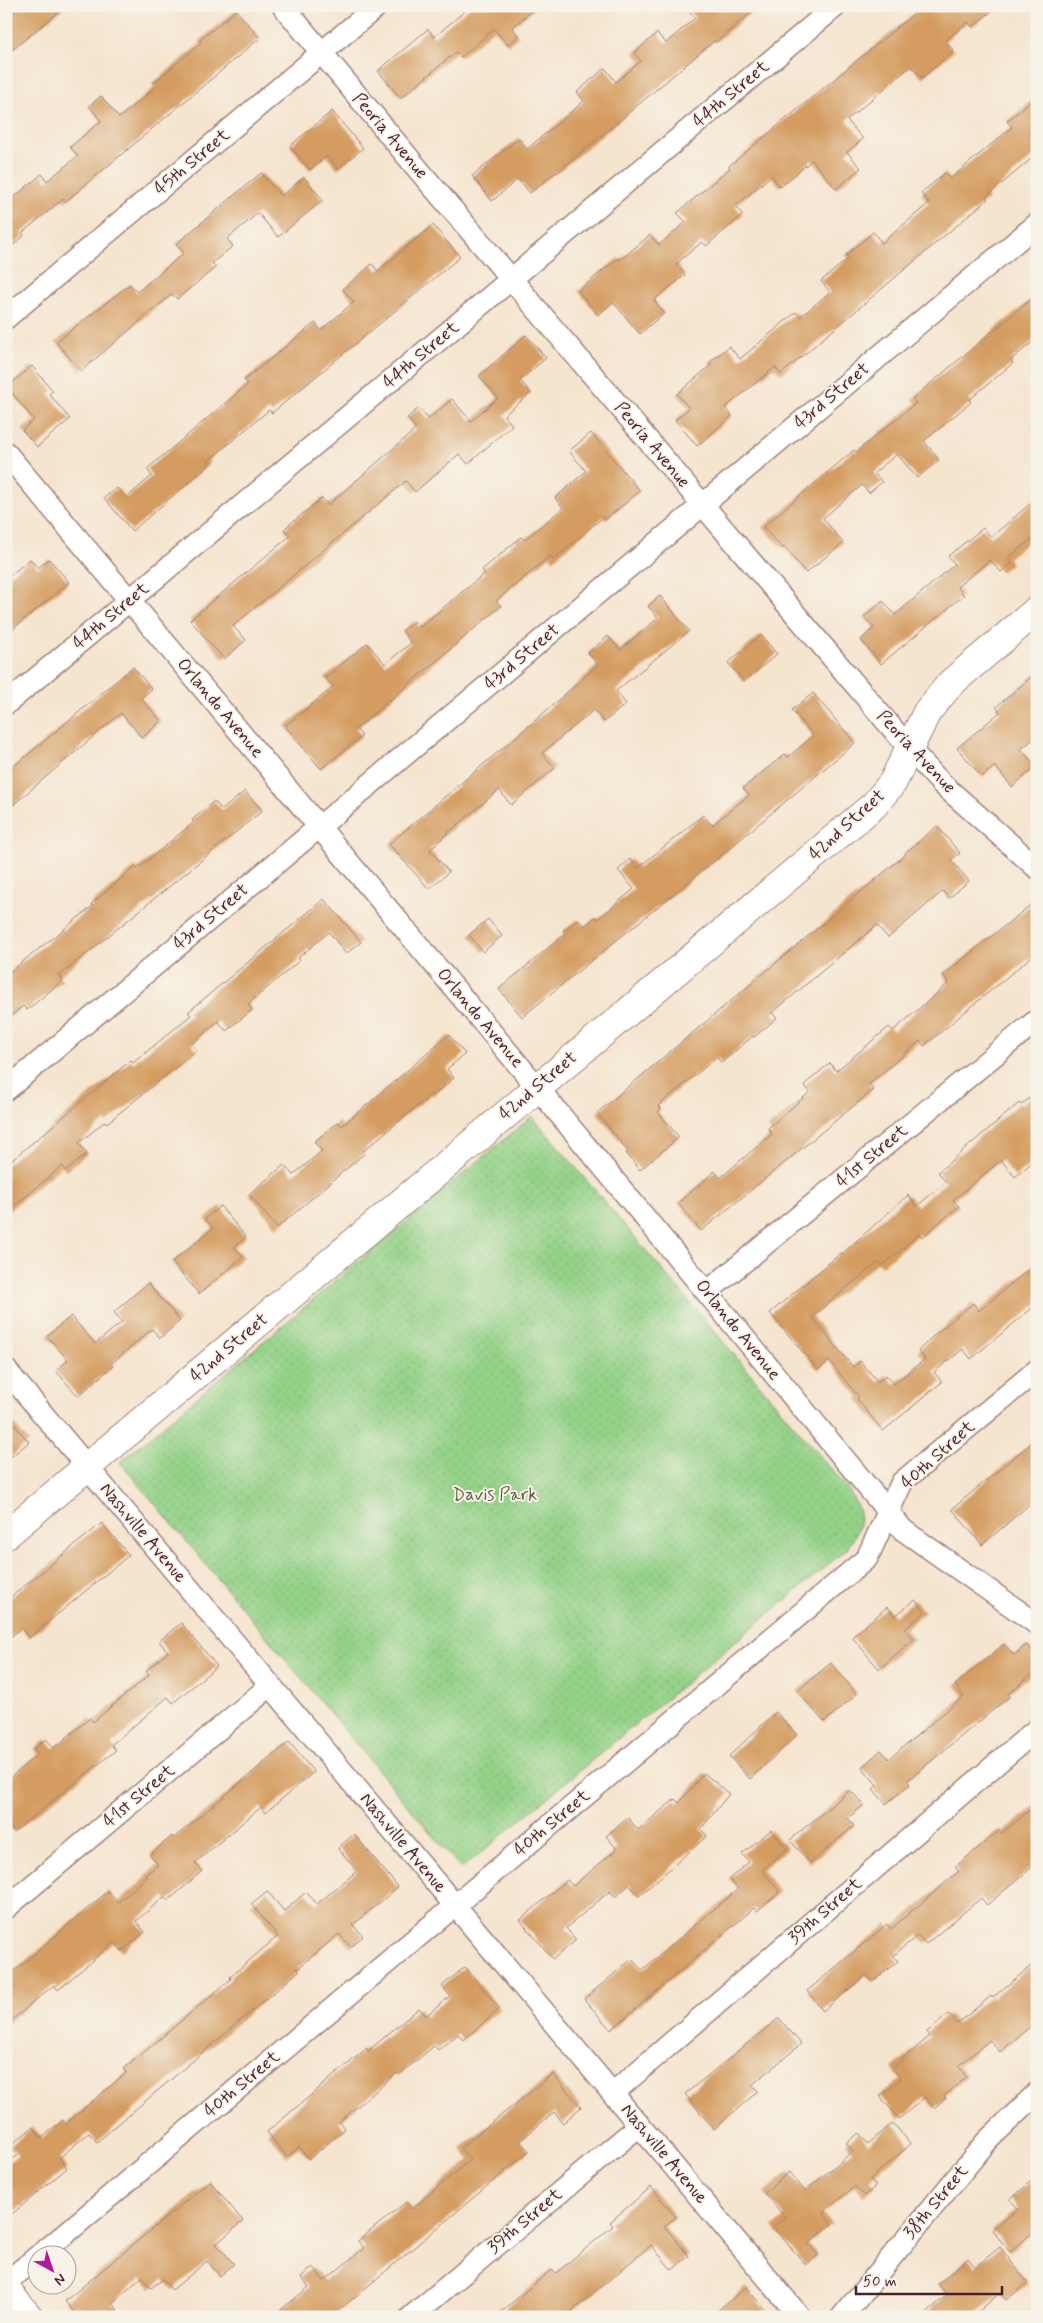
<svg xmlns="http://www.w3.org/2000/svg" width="1043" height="2323" font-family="Mynerve,sans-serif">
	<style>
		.park { fill: url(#park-dots); stroke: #6f785a }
		.building { fill: #d49c60 }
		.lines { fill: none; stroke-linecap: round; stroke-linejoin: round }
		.street-casing { stroke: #a0827c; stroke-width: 24 }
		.secondary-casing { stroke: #a0827c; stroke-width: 30 }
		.street { stroke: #fff; stroke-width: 21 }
		.secondary { stroke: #fff; stroke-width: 28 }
		.labels { text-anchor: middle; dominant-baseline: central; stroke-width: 4; stroke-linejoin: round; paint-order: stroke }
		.street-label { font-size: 18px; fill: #4a1f2b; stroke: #f7f3e8 }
		.park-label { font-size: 18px; fill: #605547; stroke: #f7f3e8 }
	</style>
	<defs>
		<pattern id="park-dots" width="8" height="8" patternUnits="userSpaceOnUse" patternTransform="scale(1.25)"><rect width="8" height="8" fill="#94d288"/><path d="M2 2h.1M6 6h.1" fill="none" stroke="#81b476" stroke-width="1.8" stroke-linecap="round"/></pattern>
	</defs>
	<rect width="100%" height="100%" fill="#f7f3e8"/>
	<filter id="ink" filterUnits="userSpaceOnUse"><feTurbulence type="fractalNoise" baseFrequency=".02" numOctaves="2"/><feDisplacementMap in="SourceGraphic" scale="10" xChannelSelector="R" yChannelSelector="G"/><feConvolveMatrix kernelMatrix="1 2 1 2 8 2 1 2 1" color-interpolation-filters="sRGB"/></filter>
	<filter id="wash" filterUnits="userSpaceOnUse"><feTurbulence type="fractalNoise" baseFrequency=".0096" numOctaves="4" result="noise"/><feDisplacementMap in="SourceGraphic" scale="20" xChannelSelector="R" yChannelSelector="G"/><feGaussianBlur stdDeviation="1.12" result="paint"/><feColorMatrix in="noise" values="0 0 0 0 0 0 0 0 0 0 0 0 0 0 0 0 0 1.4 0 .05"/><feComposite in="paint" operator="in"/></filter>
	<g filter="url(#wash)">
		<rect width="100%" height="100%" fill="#f5e4ce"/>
		<path class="park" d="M532 1116 848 1489C864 1518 864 1521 847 1549L461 1869 120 1462Z"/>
		<g id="blocks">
			<path class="building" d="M21 6H66L6 55V19Z
				M471 6H538L512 27 519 36 508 45 494 29 461 57 456 52 401 98 378 71 428 29 434 37Z
				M685 6H759L716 42 714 41 557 173 556 172 530 193 518 179 492 201 472 176 519 138 527 149 584 101 577 92 605 68 616 82 641 61 634 53 657 33 666 43 695 18Z
				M923 6H998L972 27 968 22 945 41 954 51 922 78 911 66 847 120 863 139 847 152 861 168 836 189 812 160 780 187 771 176 735 206 743 215 706 246 702 242 676 264 685 275 654 300 664 313 640 334 613 302 598 315 578 291 618 258 620 260 650 235 659 245 686 222 677 213 730 168 729 166Z
				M236 10 260 38 65 202 63 199 22 233 24 236 6 251V204L42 174 47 181 78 156 70 147 101 121 89 106 101 96 119 118 155 87 152 84 201 43 199 41Z
				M1037 96V154L986 197 988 199 781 374 775 367 725 408 732 416 697 446 675 420 689 408 677 394 711 365 709 363 729 346 740 359 796 312 800 317 830 292 821 281 849 258 846 255 873 232 882 243 929 203 921 193 945 173 950 179 1012 127 1007 121Z
				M332 111 363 148 338 169 327 156 310 170 290 146Z
				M261 173 281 196 304 177 323 200 278 237 258 213 227 239 233 246 212 263 216 267 177 299 172 294 81 371 56 342 130 284 137 292 184 253 176 244Z
				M433 225 460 257 272 413 269 410 208 461 210 464 132 531 104 498 117 488 126 498 152 476 147 469 248 384 244 380 315 323 321 330 354 302 343 289 372 264 378 271Z
				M1037 294V338L1011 360 1013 363 969 400 971 402 924 441 939 460 917 478 897 454 874 473 882 482 869 493 862 485 823 518 843 543 806 573 784 547 782 548 763 527 854 450 856 452 916 403 912 399Z
				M526 335 546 358 520 380 531 393 504 415 512 425 468 464 459 454 415 492 406 481 233 626 246 640 224 659 190 620 290 536 284 529 322 498 328 505 416 429 407 418 419 408 428 419 452 399 471 421 498 398 479 376Z
				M32 366 53 391 49 394 70 419 37 447 22 430 34 420 7 387Z
				M591 433 640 491 605 520 603 517 553 560 550 556 496 601 501 606 356 729 362 736 321 769 285 726 333 687 325 678 367 643 385 664 411 643 402 631 414 621 420 627 485 573 482 570 521 537 524 540 563 508 555 498 586 471 569 451Z
				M1037 498V535L1008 558 1012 563 1001 572 990 560 957 587 964 595 881 664 861 640 874 628 864 617 883 601 895 615 955 564 948 556 983 528 991 537Z
				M30 559 38 568 49 559 69 582 6 635V579Z
				M660 596 689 631 616 691 626 704 604 722 594 710 542 753 555 768 511 805 499 790 443 837 430 850 449 872 429 889 389 844 529 726 598 665 588 653 608 636 620 650 658 618 648 606Z
				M761 635 777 654 744 682 728 663Z
				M133 667 152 689 141 698 161 721 142 738 121 713 6 811V773Z
				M1037 672V736L1021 749 1036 767 1012 787 995 766 982 777 957 748 1000 712 996 707Z
				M813 693 855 743 718 858 522 1017 499 989 565 934 563 931 578 919 584 926 596 917 598 919 634 889 618 870 630 859 638 868 703 815 712 825 749 795 743 788 785 754 788 757 813 736 792 710Z
				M245 791 262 811 59 976 63 980 27 1010 23 1006 6 1020V975L93 906 91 904 135 867 137 869 194 822 192 820 214 801 222 810Z
				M937 826 960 853 951 860 969 881 949 898 943 891 888 938 877 925 772 1013 777 1018 754 1037 753 1036 721 1063 717 1057 658 1106 661 1109 658 1112 679 1137 640 1170 626 1153 628 1151 597 1113 906 854 905 853Z
				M324 899 361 942 346 954 329 932 298 958 300 960 248 1004 252 1010 226 1031 218 1021 192 1044 197 1050 107 1123 105 1121 79 1143 87 1154 66 1171 62 1166 6 1213V1165L131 1060 133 1063 191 1015 188 1012Z
				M1037 900V952L924 1046 920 1041 869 1084 873 1090 701 1231 678 1203 715 1171 720 1178 772 1134 768 1128 810 1092 804 1085 830 1063 836 1071 889 1027 893 1031 949 983 943 975Z
				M488 919 502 936 483 952 469 935Z
				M449 1035 465 1054 447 1069 454 1078 433 1096 432 1094 363 1151 365 1153 277 1228 249 1194 284 1165 293 1175 322 1151 314 1142 338 1122 342 1126Z
				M1037 1092V1158L1015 1177 1001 1160 953 1200 959 1206 922 1237 919 1234 882 1266 878 1262 812 1317 853 1367 860 1361 878 1382 886 1375 894 1384 925 1359 918 1351 933 1336 973 1303 979 1311 1037 1262V1304L971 1359 963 1349 934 1372 942 1382 883 1431 857 1399 859 1397 829 1361 818 1370 770 1313 841 1253 842 1254 908 1195 917 1206 946 1182 938 1172 1019 1103 1021 1105Z
				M220 1206 246 1237 234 1247 243 1257 199 1294 172 1262 213 1228 205 1219Z
				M148 1283 180 1321 160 1338 152 1329 111 1364 113 1366 78 1396 56 1371 68 1360 47 1336 71 1316 95 1344 122 1322 114 1312Z
				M6 1415 29 1442 6 1461Z
				M1037 1438V1498L982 1545 952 1509Z
				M102 1523 129 1555 29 1638 21 1628 6 1641V1601Z
				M915 1600 925 1612 905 1629 914 1639 879 1669 852 1637 887 1607 895 1616Z
				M181 1623 217 1666 173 1703 168 1697 111 1745 116 1750 14 1832 6 1822V1781L38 1754 34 1749 46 1739 54 1748 90 1718 93 1722 149 1675 146 1671 168 1652 159 1641Z
				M1004 1644 1014 1655 1027 1645 1037 1657V1670L1008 1694 1010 1696 907 1781 910 1784 886 1804 873 1789 877 1785 862 1767 881 1750 889 1759 964 1696 955 1685Z
				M831 1663 857 1694 824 1722 797 1691Z
				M776 1712 797 1735 750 1779 729 1756Z
				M289 1742 314 1772 265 1813 261 1807 195 1863 202 1871 168 1901 164 1897 136 1921 145 1932 122 1951 114 1942 58 1990 54 1985 6 2025V1978L108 1891 118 1902 147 1877 145 1875 158 1865 150 1855 172 1836 174 1838Z
				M704 1773 729 1794 701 1829 707 1836 639 1896 629 1885 615 1897 610 1891 566 1928 576 1940 553 1959 520 1920 567 1880 573 1886 617 1849 606 1836 628 1818 638 1830 675 1799 679 1803Z
				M850 1790 864 1805 848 1818 854 1826 810 1863 790 1840Z
				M1037 1804V1863L987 1905 981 1898 926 1944 918 1935 893 1956 898 1961 872 1982 866 1975 823 2011 807 1991 887 1924 891 1929 959 1871 955 1867 1000 1830 1002 1833Z
				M771 1830 787 1849 762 1870 780 1892 757 1911 754 1908 611 2030 584 1999 632 1959 642 1970 738 1889 729 1879 749 1862 742 1854Z
				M354 1834 398 1887 353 1925 363 1936 351 1947 339 1934 297 1969 299 1971 97 2142 89 2133 59 2158 67 2168 6 2219V2164L18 2155 10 2146 33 2127 42 2138 63 2120 66 2124 127 2072 124 2069 231 1979 230 1977 278 1936 251 1904 267 1891 284 1911 306 1892 317 1904 357 1871 338 1848Z
				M1037 1961V2021L1000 2052 990 2040 958 2066 967 2077 944 2096 946 2098 934 2108 925 2097 899 2119 880 2096 901 2079 892 2068 930 2036 927 2032 949 2014 957 2024 991 1996 992 1998Z
				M465 1967 500 2009 463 2040 458 2034 438 2050 434 2046 399 2075 397 2073 339 2122 345 2129 309 2159 299 2147 287 2157 267 2132 367 2048 368 2051 419 2008 426 2016 450 1996 442 1986Z
				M779 2018 801 2044 752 2085 758 2091 714 2129 685 2094Z
				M553 2074 581 2107 563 2123 554 2112 520 2141 529 2151 331 2317H272L309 2287 301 2277 313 2267 324 2281 364 2248 358 2241 406 2202 412 2209 470 2160 460 2148Z
				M893 2123 911 2144 870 2179 876 2186 864 2196 855 2186 823 2213 832 2224 808 2244 818 2255 806 2265 773 2227 785 2217 764 2193 789 2172 805 2191 853 2151 846 2143 859 2133 868 2144Z
				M1037 2177V2229L1010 2252 992 2230 1018 2209 1010 2199Z
				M210 2181 243 2221 216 2244 234 2264 220 2276 207 2261 172 2290 163 2279 151 2288 142 2277 112 2303 118 2310 110 2317H78L65 2301Z
				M651 2187 676 2217 664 2226 689 2256 672 2270 651 2245 565 2317H495L552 2269 556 2273 613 2226 610 2222Z
				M1000 2247 1028 2283 1006 2300 1000 2293 972 2317H922L947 2295 938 2284 968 2258 975 2267Z
				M746 2287 771 2317H710Z"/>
		</g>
	</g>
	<g filter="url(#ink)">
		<use href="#blocks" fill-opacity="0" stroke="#a0827c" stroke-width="1"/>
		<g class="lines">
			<g class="street-casing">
				<path id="street" d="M283 6 417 168 909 748 941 783 1037 868
					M6 318 377 6
					M6 453 537 1087 903 1530 1037 1624
					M6 704 836 6
					M6 1090 1037 224
					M707 1292 1037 1020
					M6 1370 800 2317
					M6 1908 271 1685
					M613 2093 1037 1729
					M39 2256 867 1558 902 1482 1037 1370
					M6 2283 38 2256
					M411 2317 640 2125
					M842 2317 987 2141 1037 2093"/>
			</g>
			<g class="secondary-casing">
				<path id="secondary" d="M6 1535 874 805 893 782 927 712 951 683 1037 610
					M6 2290 29 2317"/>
			</g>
			<use href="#street" class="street"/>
			<use href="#secondary" class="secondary"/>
		</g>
	</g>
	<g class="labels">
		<g class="street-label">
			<text transform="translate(731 94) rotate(-40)">44th Street</text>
			<text transform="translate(390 136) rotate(50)">Peoria Avenue</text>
			<text transform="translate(192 162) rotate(-40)">45th Street</text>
			<text transform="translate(421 355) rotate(-40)">44th Street</text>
			<text transform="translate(832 396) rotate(-40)">43rd Street</text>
			<text transform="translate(652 445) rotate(50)">Peoria Avenue</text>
			<text transform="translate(111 616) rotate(-40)">44th Street</text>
			<text transform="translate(522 657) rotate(-40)">43rd Street</text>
			<text transform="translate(220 708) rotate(50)">Orlando Avenue</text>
			<text transform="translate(916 752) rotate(47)">Peoria Avenue</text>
			<text transform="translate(847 825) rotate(-42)">42nd Street</text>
			<text transform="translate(211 917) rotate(-40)">43rd Street</text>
			<text transform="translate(480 1018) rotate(50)">Orlando Avenue</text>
			<text transform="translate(538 1086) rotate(-40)">42nd Street</text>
			<text transform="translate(872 1156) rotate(-40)">41st Street</text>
			<text transform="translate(738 1330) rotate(51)">Orlando Avenue</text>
			<text transform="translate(229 1348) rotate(-40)">42nd Street</text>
			<text transform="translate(938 1455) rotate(-42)">40th Street</text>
			<text transform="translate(143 1533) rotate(50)">Nashville Avenue</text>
			<text transform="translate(139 1796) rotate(-40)">41st Street</text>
			<text transform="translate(552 1823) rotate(-40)">40th Street</text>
			<text transform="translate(403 1843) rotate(50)">Nashville Avenue</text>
			<text transform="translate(825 1911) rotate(-41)">39th Street</text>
			<text transform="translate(242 2084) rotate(-40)">40th Street</text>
			<text transform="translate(664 2154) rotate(50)">Nashville Avenue</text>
			<text transform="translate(936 2202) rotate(-50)">38th Street</text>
			<text transform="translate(525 2221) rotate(-40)">39th Street</text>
		</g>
		<g class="park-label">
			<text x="495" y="1495">Davis Park</text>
		</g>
	</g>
	<rect width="1043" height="2323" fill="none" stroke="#f7f3e8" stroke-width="25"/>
	<g transform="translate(52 2270) rotate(140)"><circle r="24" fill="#f7f3e8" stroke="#b29e9c"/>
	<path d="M0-4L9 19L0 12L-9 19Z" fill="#b5179e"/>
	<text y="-8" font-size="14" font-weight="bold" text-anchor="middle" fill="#4a1f2b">N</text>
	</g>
	<path d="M856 2286v8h146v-8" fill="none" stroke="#4a1f2b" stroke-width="2.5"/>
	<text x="863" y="2286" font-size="15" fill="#4a1f2b" stroke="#f7f3e8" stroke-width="4" paint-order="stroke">50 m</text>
</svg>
